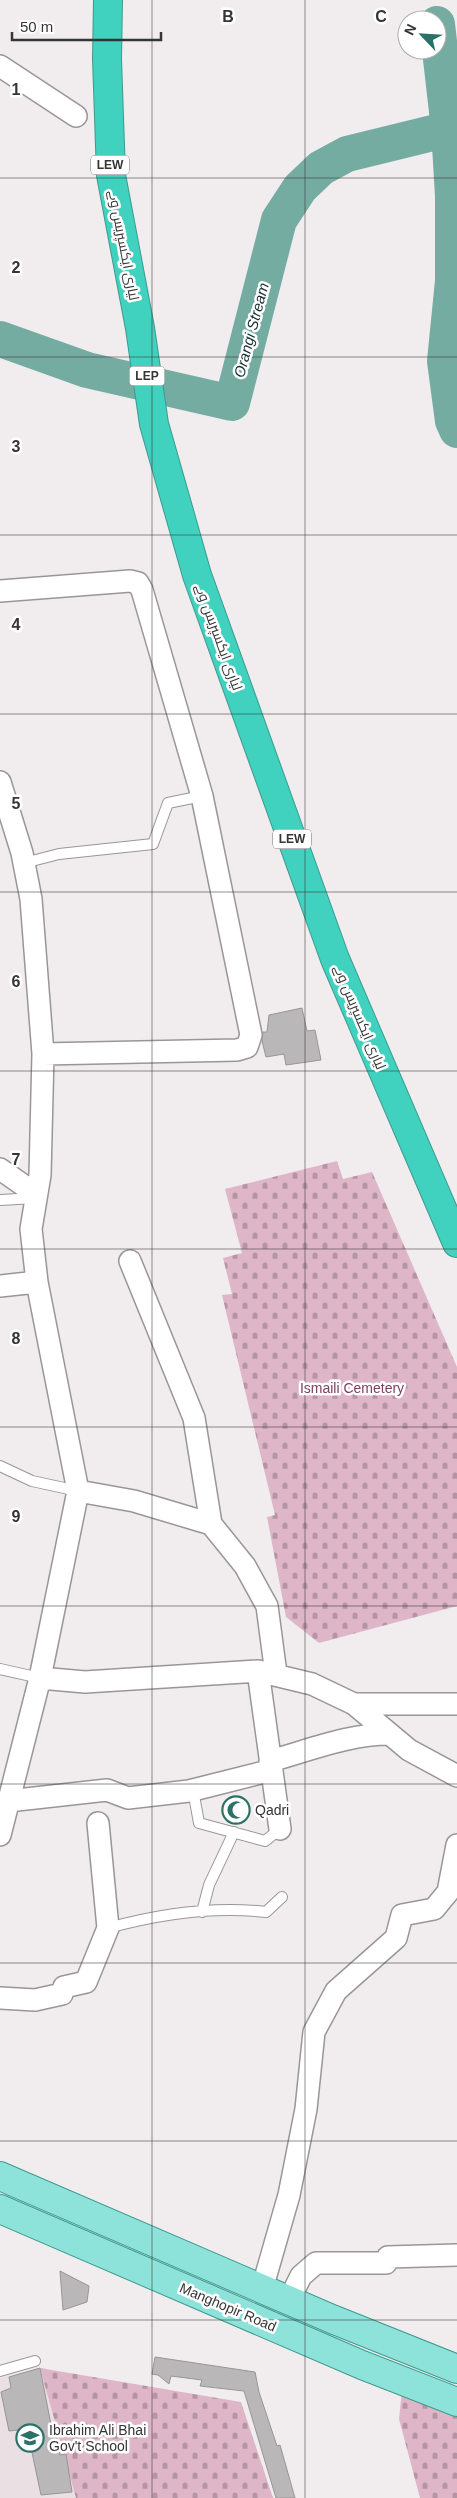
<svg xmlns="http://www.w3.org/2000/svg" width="457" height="2498" font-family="Helvetica,Cairo,sans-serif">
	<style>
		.built { fill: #eadfe3 }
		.cemetery { fill: url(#cemetery-stones) }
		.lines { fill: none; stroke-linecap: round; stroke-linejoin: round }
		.river { stroke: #74aca2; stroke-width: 36 }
		.building { fill: #bab7b8; stroke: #989596 }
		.lane-casing { stroke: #9a9697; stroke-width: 12 }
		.street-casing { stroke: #9a9697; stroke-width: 24 }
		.primary-casing { stroke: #3d9a8f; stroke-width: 30 }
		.highway-casing { stroke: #3d9a8f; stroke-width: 30 }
		.lane { stroke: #fff; stroke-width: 10 }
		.street { stroke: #fff; stroke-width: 21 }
		.primary { stroke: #8de3d9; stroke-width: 28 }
		.highway { stroke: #41d1bf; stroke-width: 28 }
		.grid { fill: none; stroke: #363535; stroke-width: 1; stroke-opacity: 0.55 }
		.labels { text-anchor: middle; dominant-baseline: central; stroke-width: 5; stroke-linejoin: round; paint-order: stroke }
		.shield { fill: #fff; stroke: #727272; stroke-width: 1 }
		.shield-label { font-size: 12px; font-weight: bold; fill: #363535 }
		.street-label { font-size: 14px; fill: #363535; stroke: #fff }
		.park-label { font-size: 14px; fill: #7d415f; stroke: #fff }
		.poi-label { font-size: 14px; fill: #363535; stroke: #fff; text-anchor: start }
		.water-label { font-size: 15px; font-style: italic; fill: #13302c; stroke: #fff }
		.grid-label { font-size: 16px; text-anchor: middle; font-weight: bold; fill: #363535; stroke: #fff; stroke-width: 5; stroke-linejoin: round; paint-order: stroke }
	</style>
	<defs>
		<pattern id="cemetery-stones" width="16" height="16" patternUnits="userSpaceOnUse" patternTransform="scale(1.25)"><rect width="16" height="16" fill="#dfb6c8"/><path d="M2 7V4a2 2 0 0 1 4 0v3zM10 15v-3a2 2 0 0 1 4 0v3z" fill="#b695a3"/></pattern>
	</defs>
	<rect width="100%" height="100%" fill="#f1edee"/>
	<path class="built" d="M40 2368 76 2498H0V2378Z"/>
	<path class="cemetery" d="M337 1161 343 1179 372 1172 457 1367V1606L319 1643 286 1617 267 1517 275 1515 222 1295 232 1294 223 1258 242 1253 225 1189Z
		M40 2368 241 2402 273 2498H76Z
		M403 2381 457 2401V2498H420L399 2419Z"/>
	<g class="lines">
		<path class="river" d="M437 24 449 129 453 196V281L445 361 453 421 457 430
			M0 339 87 370 232 403 279 220 300 188 321 168 347 154 449 129"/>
	</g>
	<path class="building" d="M302 1008 307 1031 315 1030 321 1060 286 1065 284 1054 266 1057 262 1041 263 1032H267L269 1015Z
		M60 2271 89 2286 87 2302 63 2310Z
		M155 2357 255 2372 259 2392 277 2446 280 2445 295 2498H276L244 2391 200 2386 202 2380 171 2376 169 2384 158 2375 152 2374Z
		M40 2368 53 2435 56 2434 60 2455 66 2454 72 2492 41 2495 27 2429 9 2431 1 2392 11 2388 9 2377Z"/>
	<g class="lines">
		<g class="lane-casing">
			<path id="lane" d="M24 863 59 854 153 844 168 803 202 796
				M0 1200 36 1198
				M0 1466 32 1481 78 1491
				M0 1669 40 1678
				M193 1790 199 1823 265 1841 280 1829
				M202 1912 209 1885 234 1832
				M108 1928C159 1914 213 1906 266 1912L282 1897
				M0 2371 35 2361"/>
		</g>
		<g class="street-casing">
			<path id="street" d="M0 66 76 116
				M0 591 130 581 138 583 142 590 202 796 251 1035 247 1047 237 1050 43 1054
				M0 782 22 853 31 899 43 1054 40 1175 31 1229 37 1282 78 1491 40 1678 0 1835
				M0 1169 36 1194
				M130 1261 194 1418 211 1524
				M0 1286 37 1282
				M78 1491 134 1501 211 1524 245 1566 267 1606 276 1674
				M258 1671 280 1829
				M40 1678 85 1682 258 1671 312 1684 354 1704 409 1750 457 1776
				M354 1704H457
				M270 1761C310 1750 349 1734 390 1734
				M8 1801 107 1790 128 1798 189 1791 272 1770
				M0 1998 35 2000 62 1994 64 1987 86 1982 108 1928 98 1823
				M262 2289 289 2195 306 2109 314 2032 336 1991 396 1938 402 1915 434 1909 448 1892 457 1845
				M289 2300 301 2276 316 2263H386L388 2257 457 2255"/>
		</g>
		<g class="primary-casing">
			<path id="primary" d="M0 2176 332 2319 457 2369
				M0 2209 362 2365 457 2402"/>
		</g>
		<g class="highway-casing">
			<path id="highway" d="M108 0 107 59 111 175 140 328 154 424 197 575 335 959 457 1243"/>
		</g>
		<use href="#lane" class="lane"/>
		<use href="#street" class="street"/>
		<use href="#primary" class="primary"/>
		<use href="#highway" class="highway"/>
	</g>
	<path class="grid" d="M152 0V2498M305 0V2498M0 178H457M0 357H457M0 535H457M0 714H457M0 892H457M0 1071H457M0 1249H457M0 1427H457M0 1606H457M0 1784H457M0 1963H457M0 2141H457M0 2320H457"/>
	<defs>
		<g id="mosque-ring" transform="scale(1.4375)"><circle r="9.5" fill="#fff" stroke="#2a7167" stroke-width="1.5"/><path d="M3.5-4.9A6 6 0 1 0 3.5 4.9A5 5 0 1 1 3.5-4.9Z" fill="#2a7167"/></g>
		<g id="school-ring" transform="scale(1.4375)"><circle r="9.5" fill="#fff" stroke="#2a7167" stroke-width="1.5"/><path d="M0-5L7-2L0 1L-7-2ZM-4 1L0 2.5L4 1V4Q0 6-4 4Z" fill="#2a7167"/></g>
	</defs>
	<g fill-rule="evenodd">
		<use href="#mosque-ring" x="236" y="1810"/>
		<use href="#school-ring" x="30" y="2438"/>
	</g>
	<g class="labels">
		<g class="shield">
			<rect x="91" y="155.5" width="38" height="19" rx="4"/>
			<rect x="129.5" y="366.5" width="35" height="19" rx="4"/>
			<rect x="273" y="829.5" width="38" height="19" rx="4"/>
		</g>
		<g class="shield-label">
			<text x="110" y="165">LEW</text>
			<text x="147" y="376">LEP</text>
			<text x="292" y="839">LEW</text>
		</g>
		<g class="street-label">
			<text transform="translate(124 245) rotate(79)">لیاری ایکسپریس وے</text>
			<text transform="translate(219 637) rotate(70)">لیاری ایکسپریس وے</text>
			<text transform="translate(360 1017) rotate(67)">لیاری ایکسپریس وے</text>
			<text transform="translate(228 2307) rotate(23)">Manghopir Road</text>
		</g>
		<g class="park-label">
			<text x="352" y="1388">Ismaili Cemetery</text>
		</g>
		<g class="poi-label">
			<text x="255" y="1810">Qadri</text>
			<text x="49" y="2430">Ibrahim Ali Bhai<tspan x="49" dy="16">Gov't School</tspan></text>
		</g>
		<g class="water-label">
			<text transform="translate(251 330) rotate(-75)">Orangi Stream</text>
		</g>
	</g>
	<g class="grid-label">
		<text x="228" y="22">B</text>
		<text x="381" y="22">C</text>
		<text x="16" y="95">1</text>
		<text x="16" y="273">2</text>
		<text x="16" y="452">3</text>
		<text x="16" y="630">4</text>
		<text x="16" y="809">5</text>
		<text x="16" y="987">6</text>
		<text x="16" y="1165">7</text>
		<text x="16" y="1344">8</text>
		<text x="16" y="1522">9</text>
	</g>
	<g transform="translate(422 35) rotate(295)"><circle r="24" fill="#ffffff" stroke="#afaeae"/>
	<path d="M0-4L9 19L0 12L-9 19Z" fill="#2a7167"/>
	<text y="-8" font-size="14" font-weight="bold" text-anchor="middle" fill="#363535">N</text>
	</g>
	<path d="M12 32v8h149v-8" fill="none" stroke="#363535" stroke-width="2.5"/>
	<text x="20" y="32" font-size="15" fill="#363535" stroke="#ffffff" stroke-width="4" paint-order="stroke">50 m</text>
</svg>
